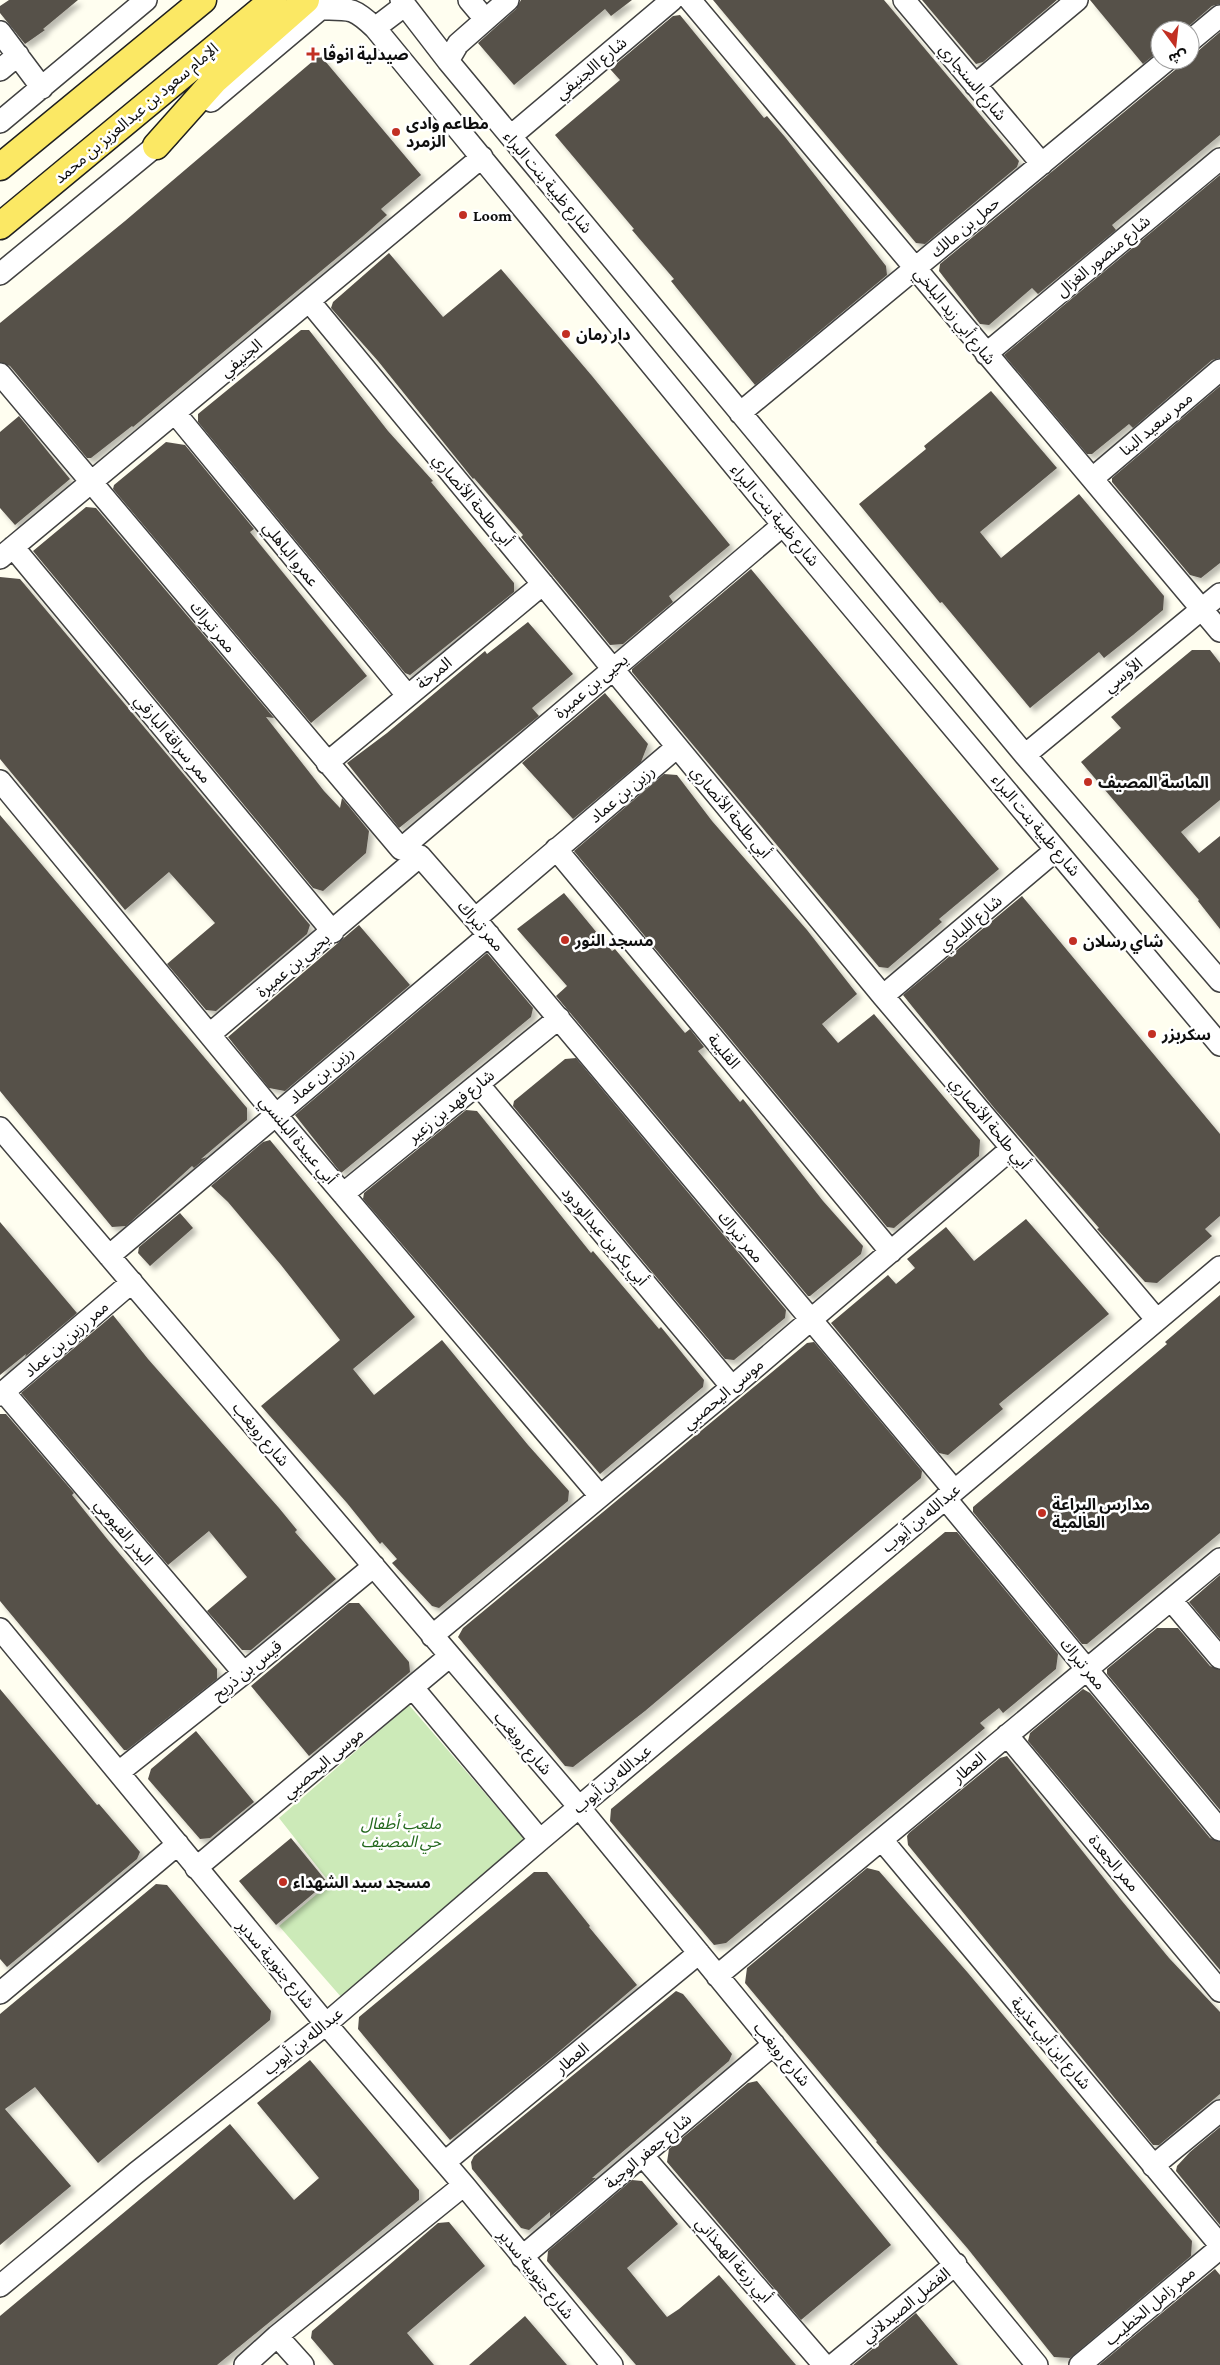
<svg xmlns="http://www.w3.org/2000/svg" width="1220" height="2365" font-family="'Crimson Pro','Noto Sans Arabic',serif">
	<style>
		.green { fill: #cceab8 }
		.building { fill: #57514a; filter: url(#shadow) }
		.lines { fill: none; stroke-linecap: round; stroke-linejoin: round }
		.minor-casing { stroke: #414141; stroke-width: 24 }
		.major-casing { stroke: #1f1f1f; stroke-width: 29 }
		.minor { stroke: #fff; stroke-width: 21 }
		.major { stroke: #fbe864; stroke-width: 26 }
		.poi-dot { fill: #c22f23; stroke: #fff; stroke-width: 2 }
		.labels { text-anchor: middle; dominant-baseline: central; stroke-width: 5; stroke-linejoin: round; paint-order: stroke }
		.poi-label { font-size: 16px; font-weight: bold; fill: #0e0e0e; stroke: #fff; text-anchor: start }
		.street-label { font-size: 16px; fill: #0e0e0e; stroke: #fff }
		.park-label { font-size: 16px; font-style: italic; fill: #23681d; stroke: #fff }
	</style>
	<defs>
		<filter id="shadow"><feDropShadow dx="4.5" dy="4.5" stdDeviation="2.5" flood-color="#0004"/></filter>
	</defs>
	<rect width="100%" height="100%" fill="#fffef0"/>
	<path class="green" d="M409 1705 526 1841 342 1998 279 1926 330 1883 279 1818Z"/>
	<path class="building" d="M9 0H78L43 29 45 30 25 44 0 13V6Z
		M521 0H632L611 16 605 9 514 85 478 43 516 9Z
		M713 0H884L1019 161 1017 167 925 244 916 243Z
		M922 0H1057L983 62 976 64Z
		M1090 0H1220V4L1212 6 1184 30H1160V50L1143 64Z
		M680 15 764 118 767 116 785 137 886 266 887 275 755 385 671 281 674 279 632 230 634 229 555 135 620 80 610 69 673 16Z
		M1220 32V135L1112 225 1116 230 1038 294 1032 288 989 325 980 324 939 271 940 264 1175 70 1182 60H1190V53L1198 51Z
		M320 55 421 175 381 209 387 215 362 237 133 427 132 426 91 458H87L10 366 0 362V323L125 221Z
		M1220 175V358L1212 360 1133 428 1129 424 1092 454H1087L1004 355Z
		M389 253 443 317 501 269 592 376 730 545 669 596 673 602 623 644 610 645 521 537 523 535 474 478 473 479 378 361 331 308 333 302Z
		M301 330H309L388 431 433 481 431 482 514 583V592L410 675 405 673 198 422V414Z
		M1220 386V563L1201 578 1190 575 1112 482V478Z
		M991 391 1057 468 980 532 1001 558 1079 494 1164 596 1163 610 1133 635 1104 658 1099 652 1030 708 942 602 940 603 859 504 926 449 924 446Z
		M19 416 70 479 15 525 0 508V432Z
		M166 442 185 445 254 529 250 532 367 676 311 723 113 489 114 485Z
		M86 507 96 508 274 718 266 717 324 791 340 808 342 798 369 831 366 853 323 891 313 888 33 551Z
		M751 569 999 869 939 919 942 922 888 968 879 967 632 672V669Z
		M0 577 20 579 310 925 307 934 216 1011 206 1010 167 964 215 923 169 872 125 910 0 759Z
		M528 622 573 674 532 708 539 716 399 828 347 763 387 733 485 651 487 654Z
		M1192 650H1210L1220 663V800L1181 832 1199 853 1220 836V929L1198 901 1199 900 1081 762 1121 728 1111 717Z
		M605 693 648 744 641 762 573 819 522 763Z
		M664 774 677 775 712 821 807 930 857 994 822 1024 838 1043 874 1014 980 1140 979 1156 894 1228 887 1227 574 851Z
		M0 815 247 1108V1120L201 1159 207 1157 194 1168 192 1166 126 1226 112 1227 0 1091Z
		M564 893 612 951 615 949 685 1033 690 1029 704 1047 698 1051 740 1102 743 1099 823 1201 863 1246 861 1254 810 1296H808L556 996 567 986 517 929Z
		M1022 896 1220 1134V1216L1205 1229 1212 1236 1157 1283 1145 1282 1097 1229 1099 1228 995 1109 903 995Z
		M359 925 410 985 285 1091 269 1088 228 1037Z
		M487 953 533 1008 531 1017 341 1173 295 1115Z
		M576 1058 786 1310 785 1318 734 1360 725 1359 513 1106 514 1101 565 1059Z
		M466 1110 477 1111 591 1253 593 1251 659 1329 661 1327 704 1380 703 1387 600 1474 363 1199 364 1193Z
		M270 1140 415 1317 353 1369 374 1395 442 1340 528 1445 569 1491 568 1501 439 1608 432 1606 392 1563 397 1559 382 1542 380 1544 347 1503 261 1406 340 1340 281 1265 228 1202 211 1186 263 1142Z
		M180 1213 193 1228 150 1266 138 1253 139 1247Z
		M1026 1219 1109 1314 999 1404 1003 1409 948 1455 939 1453 831 1323 888 1275 896 1284 915 1268 907 1259 946 1227 974 1261Z
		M0 1222 77 1313 25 1357 26 1354 0 1375Z
		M1220 1295V1533L1087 1644H1082L973 1512V1507L1167 1344 1165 1342Z
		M113 1315 148 1359 279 1508 297 1530 295 1532 336 1579 251 1650H242L207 1611 247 1577 209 1531 168 1565 21 1393Z
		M814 1342 922 1471 921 1478 645 1711 573 1767 565 1766 458 1637 463 1628 807 1343Z
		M0 1414H6L74 1493 72 1495 108 1540 217 1669V1679L127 1750H124L0 1601Z
		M945 1532H957L1058 1654 1056 1669 1003 1713 999 1708 980 1723 985 1728 726 1943 714 1945 610 1821 611 1809Z
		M1220 1575V1639L1189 1602Z
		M349 1603H359L409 1662 410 1672 309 1756 251 1686Z
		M1157 1628H1178L1210 1666 1220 1670V1810L1107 1674V1669Z
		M0 1689 97 1805 99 1804 140 1852 137 1859 7 1967 0 1959Z
		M1083 1689 1090 1693 1210 1838 1220 1842V1970L1028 1741 1030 1733Z
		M196 1731 254 1802 210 1838 200 1839 148 1779 151 1769Z
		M1007 1756 1122 1901 1169 1958 1220 2012V2094L1159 2145H1153L908 1845 907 1836 909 1833 1000 1758Z
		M291 1838 327 1882 276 1925 239 1881Z
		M867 1868 879 1871 968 1973 1192 2241 1191 2256 1070 2358 1054 2357 968 2249 876 2142 877 2141 745 1983 747 1968Z
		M534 1872H547L590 1926 589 1927 637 1985 554 2056 450 2140 358 2029 359 2017Z
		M156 1884 167 1885 271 2011 270 2020 98 2163 35 2087 5 2109 71 2186 0 2245V2014Z
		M676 1991 683 1994 732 2054 729 2061 627 2148 592 2178H596L550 2217V2212L529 2230 521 2228 472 2169 471 2162 474 2156Z
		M310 2060 419 2190V2200L217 2365H0V2316L230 2124 294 2200 319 2178 257 2103Z
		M757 2081 891 2245 801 2320 667 2162 669 2149 748 2083Z
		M1220 2127V2225L1176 2171 1177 2166 1190 2152Z
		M632 2180 642 2181 678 2224 627 2268 667 2317 679 2309 719 2275 796 2365H636L547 2261 548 2251Z
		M449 2222 485 2266 407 2333 434 2365H334L311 2338 312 2331 438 2223Z
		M1215 2269 1220 2275V2365H1099Z
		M916 2313 958 2365H853Z
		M525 2316 567 2365H469Z"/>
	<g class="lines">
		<g class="minor-casing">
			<path id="minor" d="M401 0 448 61 1025 755 1220 981
				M469 0 485 19
				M690 0 1220 631
				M904 0 1042 164
				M320 9C350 9 353 7 375 28L783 525 1220 1045
				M375 28 404 6
				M0 32 42 88
				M1190 41 1220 16
				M448 61 458 44 508 0
				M0 70 18 55
				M975 85 1077 0
				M211 101 331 0
				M0 122 146 0
				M511 136 672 0
				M0 274 168 136
				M309 301 883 996 1157 1320
				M986 354 1220 159
				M0 374 401 849 420 856 475 919 954 1490
				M175 413 407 695
				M740 413 1167 60
				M1093 478 1220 370
				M13 547 333 932
				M0 558 482 157
				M1025 755 1220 594
				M327 763 543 584
				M0 781 275 1114 600 1496
				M401 849 783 525
				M556 849 891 1252
				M475 919 677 747
				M883 996 1056 850
				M210 1034 420 856
				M478 1084 732 1387
				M0 1128 579 1807 1037 2365
				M343 1194 559 1018
				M109 1256 489 935
				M4 1392 244 1673
				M0 1395 132 1282
				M945 1498 1220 1830
				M1171 1600 1220 1658
				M0 1629 326 2024 464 2185 612 2365
				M432 1636 732 1387 1011 1149
				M413 1688 540 1840
				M1007 1735 1220 1991
				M119 1772 244 1673 374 1566
				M882 1840 1220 2245
				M196 1868 450 1656
				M717 1976 1220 1559
				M0 1993 178 1844
				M643 2156 824 2365
				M445 2162 699 1953
				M1153 2166 1220 2111
				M522 2257 774 2044
				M0 2286 136 2173 326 2024 540 1840 1220 1267
				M277 2336 303 2365
				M245 2365 277 2336 464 2185
				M833 2365 956 2264
				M1080 2365 1220 2248"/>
		</g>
		<g class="major-casing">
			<path id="major" d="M156 146 214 81 306 0
				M0 167 203 0
				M0 226 273 0"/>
		</g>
		<use href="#minor" class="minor"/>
		<use href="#major" class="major"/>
	</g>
	<g class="poi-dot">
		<path d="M310.5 46.5h5v5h5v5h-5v5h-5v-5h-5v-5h5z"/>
		<circle cx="396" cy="132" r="5"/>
		<circle cx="463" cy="215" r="5"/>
		<circle cx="566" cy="334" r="5"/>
		<circle cx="1088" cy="782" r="5"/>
		<circle cx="565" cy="940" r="5"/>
		<circle cx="1073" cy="941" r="5"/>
		<circle cx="1152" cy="1034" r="5"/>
		<circle cx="1042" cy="1513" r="5"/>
		<circle cx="283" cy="1882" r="5"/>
	</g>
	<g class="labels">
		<g class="poi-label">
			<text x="323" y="54">صيدلية انوڤا</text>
			<text x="406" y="123">مطاعم وادى<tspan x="406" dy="18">الزمرد</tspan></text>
			<text x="473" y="215">Loom</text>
			<text x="576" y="334">دار رمان</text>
			<text x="1098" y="782">الماسة المصيف</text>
			<text x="575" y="940">مسجد النور</text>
			<text x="1083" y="941">شاي رسلان</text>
			<text x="1162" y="1034">سكربزر</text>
			<text x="1052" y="1504">مدارس البراعة<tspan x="1052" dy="18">العالمية</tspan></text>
			<text x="293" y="1882">مسجد سيد الشهداء</text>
		</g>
		<g class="street-label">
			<text transform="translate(591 68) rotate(-40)">شارع االجنيفي</text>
			<text transform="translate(973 82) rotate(50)">شارع السنجاري</text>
			<text transform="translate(136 113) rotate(-40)">الإمام سعود بن عبدالعزيز بن محمد</text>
			<text transform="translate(548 182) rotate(50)">شارع ظبية بنت البراء</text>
			<text transform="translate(965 227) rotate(-40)">حمل بن مالك</text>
			<text transform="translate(1103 256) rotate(-40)">شارع منصور الغزال</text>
			<text transform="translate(955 316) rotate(51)">شارع أبي زيد البلخي</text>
			<text transform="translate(241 358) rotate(-40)">الجنيفي</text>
			<text transform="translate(1156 424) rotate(-40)">ممر سعيد البنا</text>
			<text transform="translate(473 500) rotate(50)">أبي طلحة الأنصاري</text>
			<text transform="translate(775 515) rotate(50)">شارع ظبية بنت البراء</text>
			<text transform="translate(291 554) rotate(51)">عمرو الباهلي</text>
			<text transform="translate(213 627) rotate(50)">ممر تبراك</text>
			<text transform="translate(434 673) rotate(-39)">المرخة</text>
			<text transform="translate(1123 675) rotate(-39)">الأوسي</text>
			<text transform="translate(591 686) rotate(-40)">يحيى بن عميرة</text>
			<text transform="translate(173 739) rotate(50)">ممر سراقة البارقي</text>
			<text transform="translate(622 794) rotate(-40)">رزين بن عماد</text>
			<text transform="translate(731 812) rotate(50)">أبي طلحة الأنصاري</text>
			<text transform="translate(1036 825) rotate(50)">شارع ظبية بنت البراء</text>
			<text transform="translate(970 923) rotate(-40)">شارع اللبادي</text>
			<text transform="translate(481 926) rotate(49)">ممر تبراك</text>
			<text transform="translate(293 965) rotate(-40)">يحيى بن عميرة</text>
			<text transform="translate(724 1051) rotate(50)">القليبة</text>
			<text transform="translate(321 1075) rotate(-40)">رزين بن عماد</text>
			<text transform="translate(451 1106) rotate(-39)">شارع فهد بن زعير</text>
			<text transform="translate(990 1123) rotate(50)">أبي طلحة الأنصاري</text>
			<text transform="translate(298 1140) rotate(50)">أبي عبيدة البلنسي</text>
			<text transform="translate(605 1236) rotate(50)">أبي بكر بن عبدالودود</text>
			<text transform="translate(741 1237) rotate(50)">ممر تبراك</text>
			<text transform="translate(66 1339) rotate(-41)">ممر رزين بن عماد</text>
			<text transform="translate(723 1394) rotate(-40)">موسى اليحصبي</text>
			<text transform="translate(261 1434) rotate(50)">شارع رويغب</text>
			<text transform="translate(921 1518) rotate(-40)">عبدالله بن أيوب</text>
			<text transform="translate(124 1532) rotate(50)">البدر الفيومي</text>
			<text transform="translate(1083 1664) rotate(50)">ممر تبراك</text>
			<text transform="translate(247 1670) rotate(-39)">قيس بن ذريح</text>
			<text transform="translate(523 1743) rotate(49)">شارع رويغب</text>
			<text transform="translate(323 1763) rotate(-40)">موسى اليحصبي</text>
			<text transform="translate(969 1767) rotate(-40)">العطار</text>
			<text transform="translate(612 1779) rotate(-40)">عبدالله بن أيوب</text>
			<text transform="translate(1114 1863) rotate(50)">ممر الجعدة</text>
			<text transform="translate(276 1964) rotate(50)">شارع جنوبية سدير</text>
			<text transform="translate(303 2041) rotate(-39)">عبدالله بن أيوب</text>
			<text transform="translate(1051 2043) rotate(50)">شارع ابن أبي عذيبة</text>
			<text transform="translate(782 2054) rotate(50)">شارع رويغب</text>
			<text transform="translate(572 2058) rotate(-40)">العطار</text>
			<text transform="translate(648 2151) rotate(-40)">شارع جعفر الوجبة</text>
			<text transform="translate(734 2260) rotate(49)">أبي زرعة الهمذاني</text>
			<text transform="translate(536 2274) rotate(51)">شارع جنوبية سدير</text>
			<text transform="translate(906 2305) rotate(-39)">الفضل الصيدلاني</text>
			<text transform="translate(1150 2306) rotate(-40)">ممر زامل الخطيب</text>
		</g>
		<g class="park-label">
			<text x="401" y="1823">ملعب أطفال<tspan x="401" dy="18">حي المصيف</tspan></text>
		</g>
	</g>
	<g transform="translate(1175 45) rotate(165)"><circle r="24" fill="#ffffff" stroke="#9f9f9f"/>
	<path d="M0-4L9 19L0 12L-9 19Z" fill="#c22f23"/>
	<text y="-8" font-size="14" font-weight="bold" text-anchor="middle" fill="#0e0e0e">ش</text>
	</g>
</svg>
